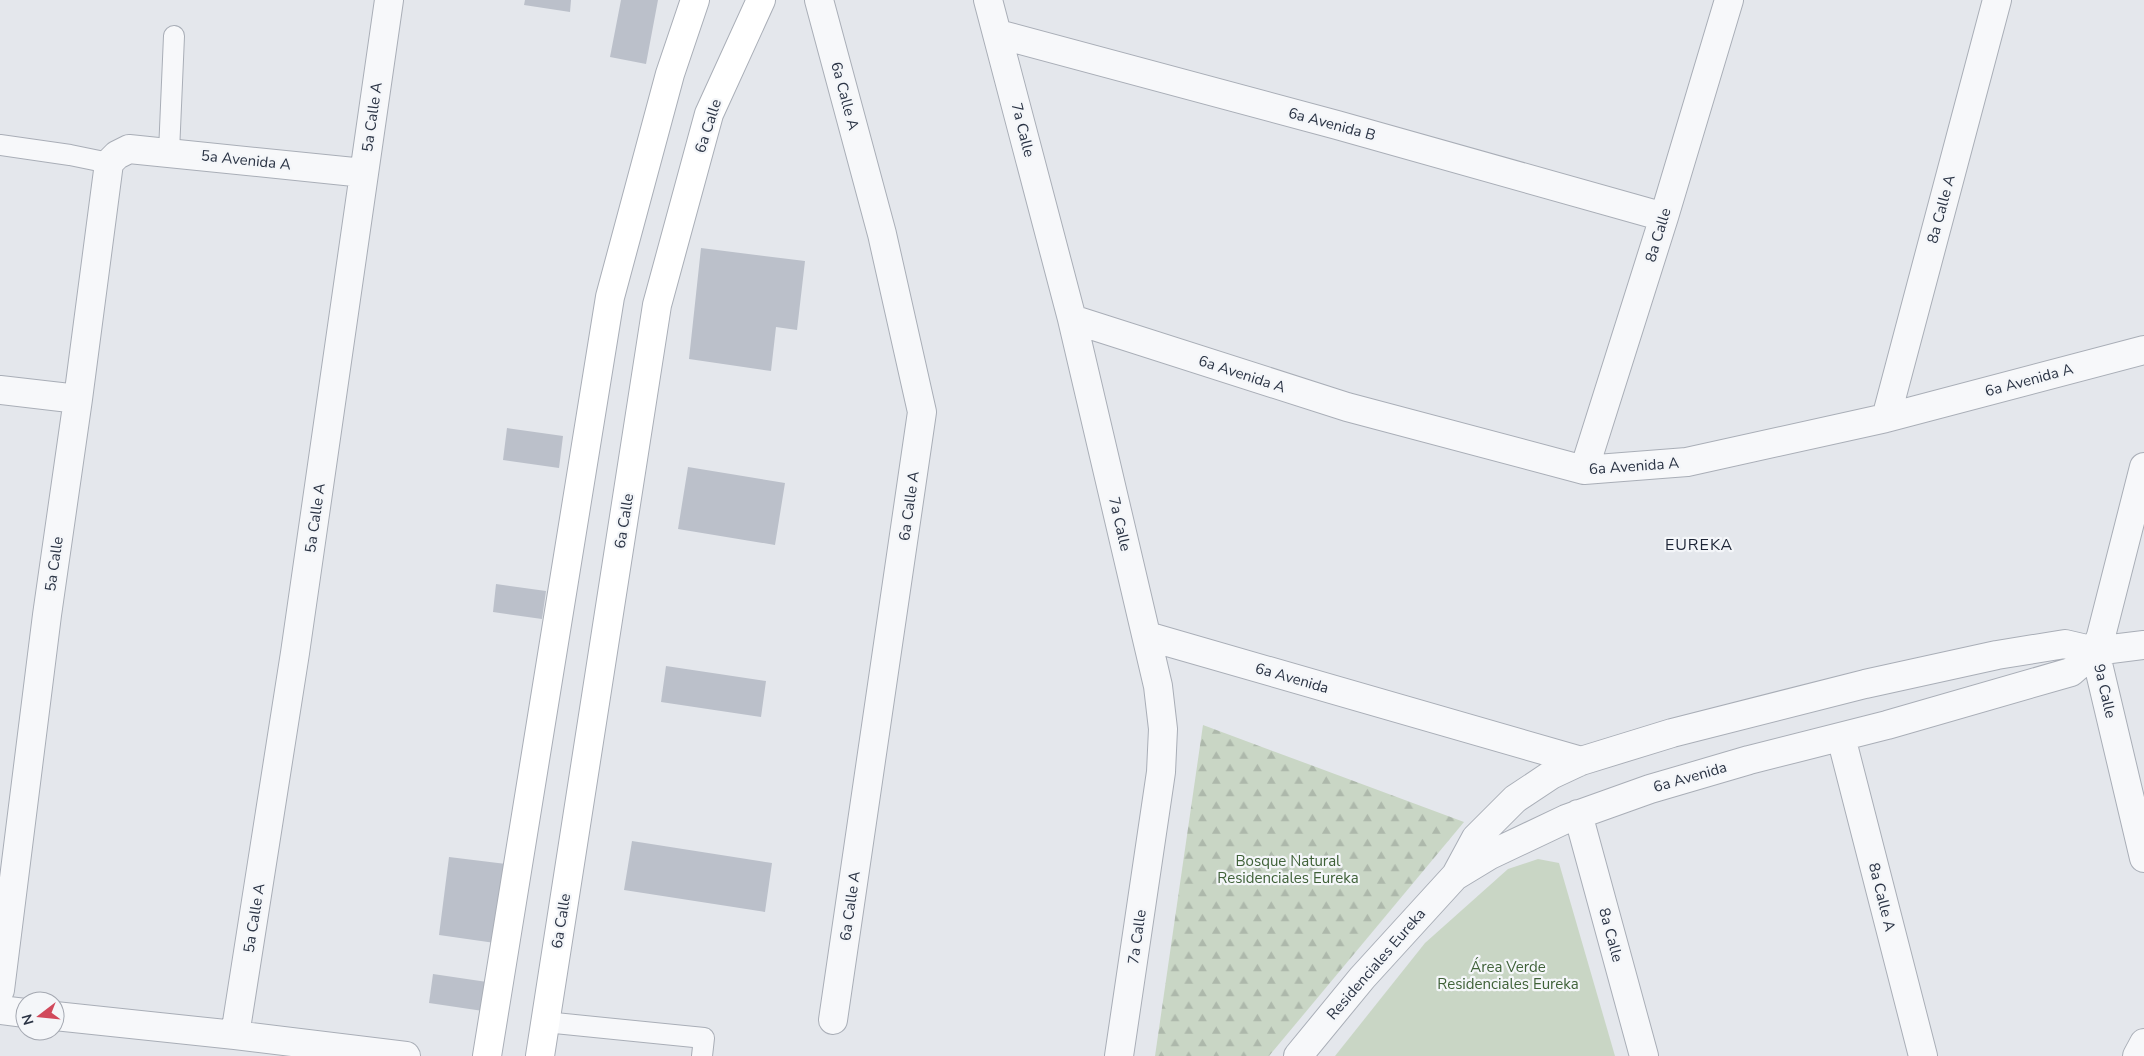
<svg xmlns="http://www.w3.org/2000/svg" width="2144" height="1056" font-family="'Nunito Sans',sans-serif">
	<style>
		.forest { fill: url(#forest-firs) }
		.park { fill: #c9d6c5 }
		.building { fill: #bbc0ca }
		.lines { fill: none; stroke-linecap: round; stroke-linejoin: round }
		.lane-casing { stroke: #a9aeb7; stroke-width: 22 }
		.street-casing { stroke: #a9aeb7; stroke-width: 30 }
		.secondary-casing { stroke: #a9aeb7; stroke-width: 30 }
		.lane { stroke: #f7f8fa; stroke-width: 20 }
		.street { stroke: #f7f8fa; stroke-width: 28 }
		.secondary { stroke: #fff; stroke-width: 28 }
		.labels { text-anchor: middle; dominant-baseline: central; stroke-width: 4.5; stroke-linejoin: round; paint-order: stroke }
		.street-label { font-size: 15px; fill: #2b3445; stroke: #f4f6f9 }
		.park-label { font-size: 15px; fill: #3f6138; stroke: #f4f6f9 }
		.neighbourhood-label { font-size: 16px; letter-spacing: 1px; fill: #1d2536; stroke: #f4f6f9 }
	</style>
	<defs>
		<pattern id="forest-firs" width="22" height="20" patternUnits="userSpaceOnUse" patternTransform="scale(1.25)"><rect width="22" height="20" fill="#c9d6c5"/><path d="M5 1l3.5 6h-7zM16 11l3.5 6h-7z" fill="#adb8ab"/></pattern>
	</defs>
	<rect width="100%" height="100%" fill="#e4e7ec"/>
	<path class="forest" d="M1203 725 1464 822 1269 1056H1155Z"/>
	<path class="park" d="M1538 859 1559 863 1615 1056H1335L1425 943 1508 869Z"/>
	<path class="building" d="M525 0H571L570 12 524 5Z
		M621 0H658L646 64 610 57Z
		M701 248 805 261 797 330 776 327 771 371 689 359Z
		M507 428 563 436 559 468 503 460Z
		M688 467 785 483 775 545 678 529Z
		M496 584 546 591 542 619 493 612Z
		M666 666 766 681 761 717 661 702Z
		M632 841 772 863 765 912 624 890Z
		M449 857 506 864 495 943 439 935Z
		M433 974 487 982 483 1011 429 1003Z"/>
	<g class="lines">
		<g class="lane-casing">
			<path id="lane" d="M0 145 70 155 109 163
				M169 152 174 36
				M545 1022 704 1038 702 1056"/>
		</g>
		<g class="street-casing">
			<path id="street" d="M819 0 882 234 922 412 833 1020
				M988 0 1072 319 1158 686 1163 729 1161 772 1119 1056
				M998 34 1337 125 1664 217
				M1072 319 1347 407 1584 470 1687 462 1886 418 2144 350
				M0 390 78 399
				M1886 418 1997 0
				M2144 467 2101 636 2095 651 2144 858
				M1584 470 1664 217 1729 0
				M1147 636 1581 761
				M1841 737 1923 1056
				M1578 814 1644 1056
				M1457 875 1490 855 1566 819 1650 789 1749 760 1887 725 2071 672 2095 651
				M0 990 47 615 78 399 109 163 117 155 129 149 364 173
				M0 1010 25 1013
				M55 1016 235 1035 406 1056
				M235 1035 295 653 389 0
				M1298 1056 1362 978 1456 875 1476 838 1515 799 1551 775 1581 761 1672 733 1865 684 1997 655 2065 644 2095 651 2144 645
				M2137 1056 2144 1043"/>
		</g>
		<g class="secondary-casing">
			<path id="secondary" d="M487 1056 610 297 670 74 695 0
				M540 1056 657 305 709 114 761 0"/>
		</g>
		<use href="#lane" class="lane"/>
		<use href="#street" class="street"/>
		<use href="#secondary" class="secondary"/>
	</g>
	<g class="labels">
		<g class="street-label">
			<text transform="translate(845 96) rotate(75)">6a Calle A</text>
			<text transform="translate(372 117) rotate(-82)">5a Calle A</text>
			<text transform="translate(1332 124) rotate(15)">6a Avenida B</text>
			<text transform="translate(708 126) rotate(-72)">6a Calle</text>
			<text transform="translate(1023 130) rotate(76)">7a Calle</text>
			<text transform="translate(246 160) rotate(6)">5a Avenida A</text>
			<text transform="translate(1941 209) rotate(-75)">8a Calle A</text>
			<text transform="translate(1658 235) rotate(-73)">8a Calle</text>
			<text transform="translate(1242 374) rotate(18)">6a Avenida A</text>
			<text transform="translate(2029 380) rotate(-15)">6a Avenida A</text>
			<text transform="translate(1634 466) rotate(-4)">6a Avenida A</text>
			<text transform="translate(909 506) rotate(-82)">6a Calle A</text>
			<text transform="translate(315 518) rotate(-82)">5a Calle A</text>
			<text transform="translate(624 521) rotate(-81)">6a Calle</text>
			<text transform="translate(1120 524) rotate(77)">7a Calle</text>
			<text transform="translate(54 564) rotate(-82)">5a Calle</text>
			<text transform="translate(1292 678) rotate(16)">6a Avenida</text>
			<text transform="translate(2105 691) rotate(77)">9a Calle</text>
			<text transform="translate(1690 777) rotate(-16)">6a Avenida</text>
			<text transform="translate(1882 897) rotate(76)">8a Calle A</text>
			<text transform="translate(850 906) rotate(-82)">6a Calle A</text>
			<text transform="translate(254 918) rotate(-81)">5a Calle A</text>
			<text transform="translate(561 921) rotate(-81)">6a Calle</text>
			<text transform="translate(1611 935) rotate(75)">8a Calle</text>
			<text transform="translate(1137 937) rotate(-82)">7a Calle</text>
			<text transform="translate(1376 964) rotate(-49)">Residenciales Eureka</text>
		</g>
		<g class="park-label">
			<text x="1288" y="861">Bosque Natural<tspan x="1288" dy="17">Residenciales Eureka</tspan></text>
			<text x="1508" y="967">Área Verde<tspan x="1508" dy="17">Residenciales Eureka</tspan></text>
		</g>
		<g class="neighbourhood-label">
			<text x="1699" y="545">EUREKA</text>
		</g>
	</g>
	<g transform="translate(40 1016) rotate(254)"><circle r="24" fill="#f4f6f9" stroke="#a4a8b1"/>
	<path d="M0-4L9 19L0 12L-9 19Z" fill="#d1495b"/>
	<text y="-8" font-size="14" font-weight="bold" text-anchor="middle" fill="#2b3445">N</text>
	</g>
</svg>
